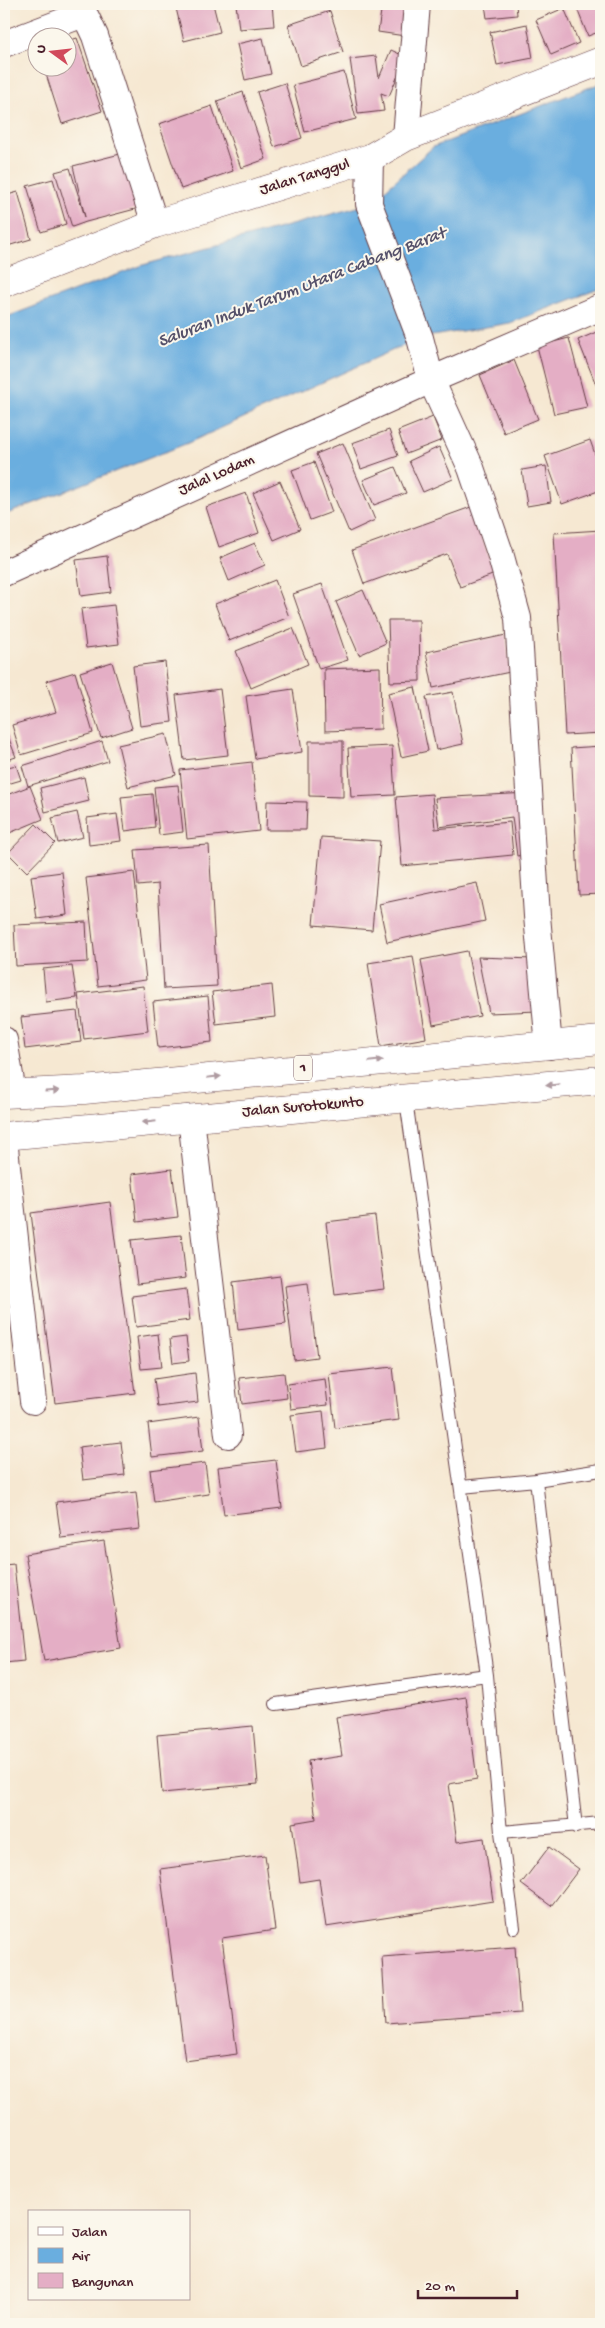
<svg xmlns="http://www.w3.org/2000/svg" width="605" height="2328" font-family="'Gochi Hand',sans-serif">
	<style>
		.water { fill: #6aaedf; stroke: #5a6685 }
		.building { fill: #e4aec5 }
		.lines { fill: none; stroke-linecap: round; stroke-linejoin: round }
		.lane-casing { stroke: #643d44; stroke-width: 14 }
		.street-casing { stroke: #643d44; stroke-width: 28 }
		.secondary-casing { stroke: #643d44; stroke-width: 29 }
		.primary-casing { stroke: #643d44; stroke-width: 29 }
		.lane { stroke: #fff; stroke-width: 12 }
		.street { stroke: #fff; stroke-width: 26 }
		.secondary { stroke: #fff; stroke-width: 28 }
		.primary { stroke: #fff; stroke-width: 28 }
		.oneway { fill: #ae9aa0 }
		.labels { text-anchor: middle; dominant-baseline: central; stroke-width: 4; stroke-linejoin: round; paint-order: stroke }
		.shield { fill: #fbf7ec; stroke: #7f6065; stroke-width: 1 }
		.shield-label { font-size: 15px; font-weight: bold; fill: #4a1f2b }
		.street-label { font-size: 16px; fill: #4a1f2b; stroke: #fbf7ec }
		.water-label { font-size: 18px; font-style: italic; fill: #55516a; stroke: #fbf7ec }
	</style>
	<rect width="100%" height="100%" fill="#fbf7ec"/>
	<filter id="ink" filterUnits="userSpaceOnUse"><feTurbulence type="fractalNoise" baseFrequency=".02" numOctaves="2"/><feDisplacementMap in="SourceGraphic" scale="10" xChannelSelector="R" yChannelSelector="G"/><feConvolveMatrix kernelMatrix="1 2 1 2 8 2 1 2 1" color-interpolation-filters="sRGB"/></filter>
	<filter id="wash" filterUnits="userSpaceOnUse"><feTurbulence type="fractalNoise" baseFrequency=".0096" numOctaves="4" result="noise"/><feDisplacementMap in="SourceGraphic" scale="20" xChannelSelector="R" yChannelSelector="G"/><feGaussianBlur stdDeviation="1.12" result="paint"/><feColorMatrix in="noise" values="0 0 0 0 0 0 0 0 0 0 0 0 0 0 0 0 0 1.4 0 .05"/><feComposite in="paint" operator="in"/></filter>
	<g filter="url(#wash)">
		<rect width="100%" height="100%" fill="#f6e8d2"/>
		<path class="water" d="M601 83V288L510 323 420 338 188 443 4 515V318L143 265 369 204 433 147Z"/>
		<g id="blocks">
			<path class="building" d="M175 4H213L220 32 184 41Z
				M236 4H272L274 26 239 29Z
				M382 4H409L405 36 378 32Z
				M485 4H516L517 15 487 18Z
				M575 4H601V31L588 36Z
				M564 8 579 43 551 55 536 20Z
				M330 11 343 52 301 66 288 25Z
				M527 24 533 58 497 65 490 32Z
				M77 38 102 111 62 124 44 68H68V41Z
				M263 38 271 74 245 80 237 44Z
				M391 50 406 57 389 96 381 93 384 111 358 114 350 59 376 56 379 78Z
				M344 72 356 119 305 132 293 85Z
				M285 83 302 138 274 147 257 92Z
				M243 92 266 159 241 168 217 101Z
				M212 106 233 171 181 189 159 124Z
				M128 152 143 207 86 222 72 227 55 172 70 168 85 217 73 166Z
				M53 179 66 224 41 232 27 186Z
				M18 192 31 239 4 247V196Z
				M601 330V397L578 340Z
				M569 338 587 407 554 414 537 346Z
				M514 360 538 419 504 433 480 375Z
				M433 417 442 440 406 454 398 431Z
				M389 430 398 456 361 469 352 443Z
				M590 440 601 471V490L562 504 545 456Z
				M343 443 375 520 349 532 316 454Z
				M439 447 453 479 423 492 409 461Z
				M314 462 332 512 310 520 292 470Z
				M546 466 551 502 527 506 522 470Z
				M395 467 406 493 374 505 363 480Z
				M280 481 300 529 274 540 253 493Z
				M246 493 259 533 219 547 206 507Z
				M471 507 495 574 460 587 447 554 364 584 352 550Z
				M601 530V733L565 735 554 533Z
				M255 543 265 565 229 581 220 558Z
				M107 556 111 592 81 596 76 560Z
				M275 580 289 617 229 641 215 604Z
				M322 584 348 660 319 669 293 594Z
				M363 590 386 643 359 655 336 602Z
				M114 605 119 644 86 648 81 609Z
				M388 620H419L420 681 390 682Z
				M293 628 308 664 251 688 236 651Z
				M506 635 510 672 433 688 426 652Z
				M112 662 132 728 101 738 80 672Z
				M165 662 172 722 140 726 133 666Z
				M380 667 381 729 325 731 324 669Z
				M75 672 93 733 21 755 12 725 56 712 46 681Z
				M415 687 428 751 401 757 388 693Z
				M220 689 228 755 184 760 176 695Z
				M293 689 302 752 255 759 246 696Z
				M453 692 463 744 436 750 426 697Z
				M4 726 16 757 4 761Z
				M166 734 176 775 128 787 118 745Z
				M102 741 108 761 28 786 22 766Z
				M309 741H343V797L309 796Z
				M392 746 395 795 351 797 348 748Z
				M601 746V894L579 895 571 748Z
				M252 762 259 831 187 839 180 770Z
				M16 765 21 780 4 785V768Z
				M84 777 89 801 45 812 40 788Z
				M178 785 183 832 159 835 154 787Z
				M30 786 43 819 7 834 4 825V796Z
				M528 793 529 854 517 856 512 817 439 827 435 798Z
				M152 794 155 827 125 831 121 797Z
				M432 794 435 829 510 822 513 855 402 866 396 797Z
				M267 801 307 802 306 830H266Z
				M77 812 83 837 58 843 52 818Z
				M117 814 121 841 89 845 87 818Z
				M36 824 55 843 27 872 8 853Z
				M321 837 380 841 372 930 313 925Z
				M209 845 217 986 164 989 158 884 138 886 135 850Z
				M62 872 67 915 37 919 31 876Z
				M134 872 146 980 98 986 86 878Z
				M477 883 485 921 387 942 379 904Z
				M86 922 88 962 16 966 14 925Z
				M467 951 480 1016 433 1025 421 960Z
				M413 956 426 1038 381 1046 368 963Z
				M478 957 533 959 538 1011 489 1013Z
				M72 966 77 998 46 1002 43 969Z
				M272 985 275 1017 216 1024 212 992Z
				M143 986 148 1031 84 1039 78 994Z
				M208 996 212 1042 158 1048 153 1002Z
				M77 1011 81 1042 25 1049 21 1017Z
				M172 1169 178 1217 137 1222 132 1174Z
				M110 1202 135 1393 55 1403 31 1213Z
				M375 1216 384 1289 335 1295 326 1222Z
				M181 1235 186 1278 137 1284 131 1240Z
				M280 1276 286 1324 238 1330 233 1282Z
				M308 1283 317 1357 294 1360 285 1286Z
				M186 1289 190 1320 136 1327 132 1296Z
				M158 1334 162 1367 141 1369 137 1337Z
				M186 1337 189 1361 173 1363 170 1339Z
				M393 1367 399 1420 335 1428 329 1374Z
				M195 1373 198 1402 158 1407 154 1379Z
				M284 1373 287 1398 242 1404 239 1378Z
				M325 1379 328 1405 291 1409 288 1384Z
				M323 1411 327 1448 296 1452 291 1415Z
				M199 1417 203 1451 152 1457 148 1424Z
				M121 1442 125 1475 83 1480 79 1447Z
				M276 1460 282 1508 224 1515 218 1467Z
				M205 1463 209 1494 154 1502 150 1470Z
				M136 1492 140 1529 61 1538 56 1502Z
				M104 1541 121 1648 44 1661 25 1554Z
				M14 1564 24 1661 4 1663V1565Z
				M466 1697 477 1779 449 1784 457 1842 484 1838 493 1901 326 1927 319 1879 300 1882 292 1823 316 1819 308 1761 342 1756 336 1717Z
				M253 1726 258 1784 162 1793 157 1735Z
				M549 1847 579 1869 551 1906 521 1884Z
				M265 1855 275 1930 222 1938 237 2054 185 2061 160 1869Z
				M515 1947 520 2013 386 2023 382 1957Z"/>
		</g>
	</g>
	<g filter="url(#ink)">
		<use href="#blocks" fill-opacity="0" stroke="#643d44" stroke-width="1"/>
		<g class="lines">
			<g class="lane-casing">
				<path id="lane" d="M406 1100 487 1675 501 1832 601 1823
					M536 1480 601 1470
					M461 1487 536 1480 576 1827
					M276 1704 487 1675
					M501 1832 514 1928"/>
			</g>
			<g class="street-casing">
				<path id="street" d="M4 44 78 16 86 17 95 36 155 224
					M406 137 417 4
					M370 158 369 204 420 338 431 380 471 468 500 553 518 618 537 916 549 1046
					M4 573 431 380 601 307
					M4 1040 13 1093
					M191 1118 228 1435
					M4 1139 33 1401"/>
			</g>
			<g class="secondary-casing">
				<path id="secondary" d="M4 283 155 224 370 158 406 137 601 61"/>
			</g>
			<g class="primary-casing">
				<path id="primary" d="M4 1094 84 1090 601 1040
					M4 1136 601 1080"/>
			</g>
			<use href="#lane" class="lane"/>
			<use href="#street" class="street"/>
			<use href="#secondary" class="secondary"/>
			<use href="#primary" class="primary"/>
		</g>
		<defs><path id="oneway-solid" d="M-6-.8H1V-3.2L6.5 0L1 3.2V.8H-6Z" transform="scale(1.25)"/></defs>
		<g class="oneway">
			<use href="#oneway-solid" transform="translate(376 1061) rotate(-6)"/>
			<use href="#oneway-solid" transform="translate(214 1077) rotate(-6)"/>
			<use href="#oneway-solid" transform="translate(553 1085) rotate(174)"/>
			<use href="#oneway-solid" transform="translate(52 1091) rotate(-3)"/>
			<use href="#oneway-solid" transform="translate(149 1122) rotate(174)"/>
		</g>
	</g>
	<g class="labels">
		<rect class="shield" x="294" y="1055.5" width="18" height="25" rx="4"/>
		<g class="shield-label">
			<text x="303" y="1068">1</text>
		</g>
		<g class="street-label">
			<text transform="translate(305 178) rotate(-17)">Jalan Tanggul</text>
			<text transform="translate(217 476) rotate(-24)">Jalal Lodam</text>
			<text transform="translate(303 1108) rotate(-5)">Jalan Surotokunto</text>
		</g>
		<g class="water-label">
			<text transform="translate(302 288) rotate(-21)">Saluran Induk Tarum Utara Cabang Barat</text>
		</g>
	</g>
	<rect width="605" height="2328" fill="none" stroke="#fbf7ec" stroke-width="20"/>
	<rect x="28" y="2210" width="162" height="90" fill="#fbf7ec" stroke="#b4a19f"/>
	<rect x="38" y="2227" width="25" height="8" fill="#ffffff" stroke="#b4a19f"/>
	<text x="72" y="2236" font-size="15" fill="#4a1f2b">Jalan</text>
	<rect x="38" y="2248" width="25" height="15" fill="#6aaedf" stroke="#b4a19f"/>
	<text x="72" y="2260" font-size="15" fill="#4a1f2b">Air</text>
	<rect x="38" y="2273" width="25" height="15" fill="#e4aec5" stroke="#b4a19f"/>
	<text x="72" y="2286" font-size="15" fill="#4a1f2b">Bangunan</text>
	<g transform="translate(52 52) rotate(285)"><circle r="24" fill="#fbf7ec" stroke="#b4a19f"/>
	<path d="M0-4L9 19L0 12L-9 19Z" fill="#d1495b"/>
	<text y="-8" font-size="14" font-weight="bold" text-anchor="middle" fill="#4a1f2b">U</text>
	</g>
	<path d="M418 2290v8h99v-8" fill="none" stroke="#4a1f2b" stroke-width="2.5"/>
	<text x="425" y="2290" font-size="15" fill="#4a1f2b" stroke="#fbf7ec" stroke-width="4" paint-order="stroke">20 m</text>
</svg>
